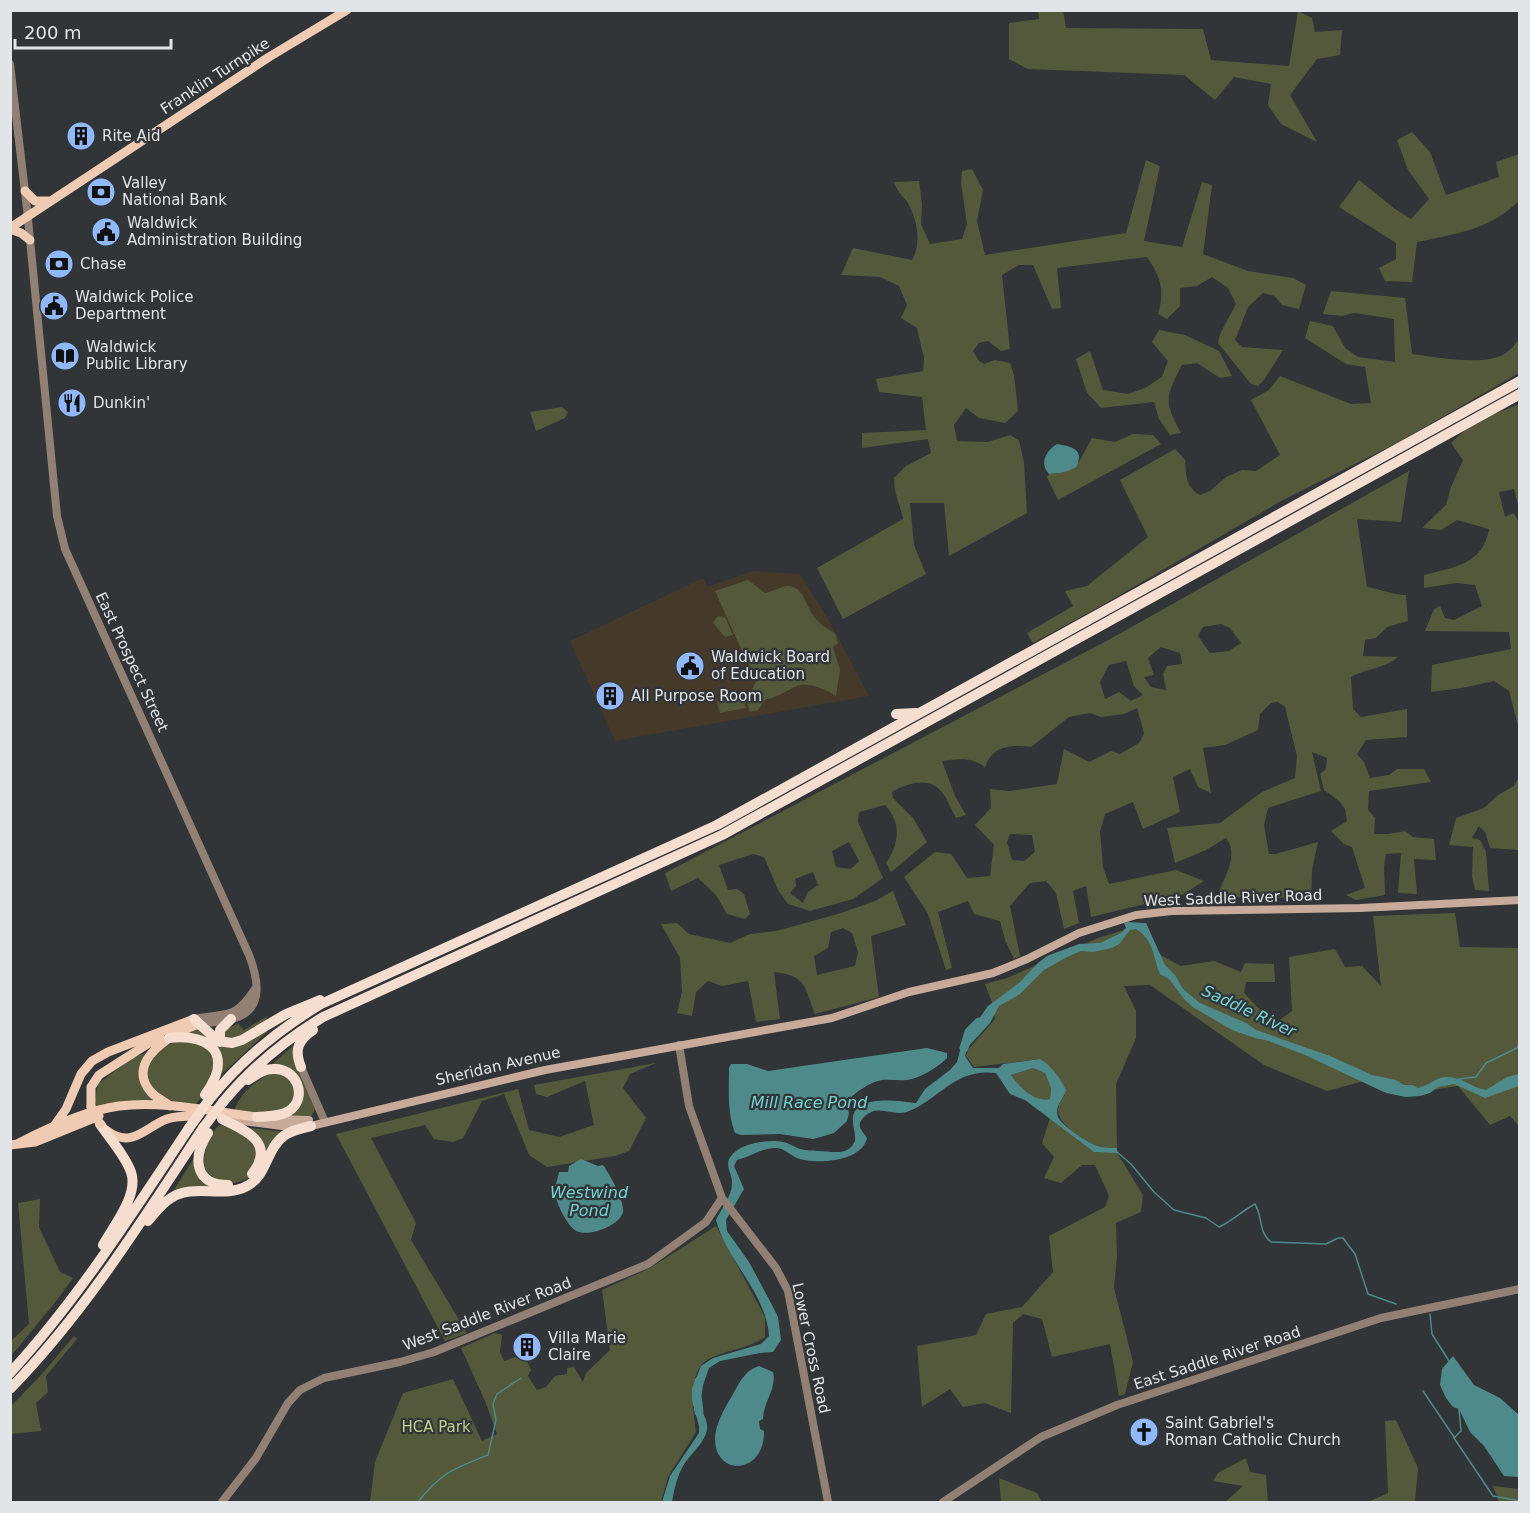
<svg xmlns="http://www.w3.org/2000/svg" width="1530" height="1513" font-family="'DejaVu Sans',sans-serif">
	<style>
		.education { fill: #453a2a }
		.green { fill: #54593b; fill-rule: evenodd }
		.water { fill: #4f8a8b; fill-rule: evenodd }
		.lines { fill: none; stroke-linecap: round; stroke-linejoin: round }
		.stream { stroke: #4f8a8b; stroke-width: 1.5 }
		.river { stroke: #4f8a8b; stroke-width: 9 }
		.tertiary { stroke: #928075; stroke-width: 8 }
		.secondary { stroke: #c7aa99; stroke-width: 8 }
		.primary { stroke: #f0cbb4; stroke-width: 9 }
		.trunk { stroke: #f5ded0; stroke-width: 10 }
		.primary-bridge { stroke: #f0cbb4; stroke-width: 9 }
		.trunk-bridge { stroke: #f5ded0; stroke-width: 10 }
		.labels { text-anchor: middle; dominant-baseline: central; stroke-width: 4.5; stroke-linejoin: round; paint-order: stroke }
		.street-label { font-size: 15px; fill: #e2e5e7; stroke: #313538 }
		.poi-label { font-size: 15px; fill: #e2e5e7; stroke: #313538; text-anchor: start }
		.park-label { font-size: 15px; fill: #c3cf8a; stroke: #313538 }
		.water-label { font-size: 16px; font-style: italic; fill: #72d3d4; stroke: #313538 }
	</style>
	<rect width="100%" height="100%" fill="#313538"/>
	<path class="education" d="M752 571 800 574 828 619 869 696 615 741 570 641 703 578 708 587Z"/>
	<path class="green" d="M1063 10 1066 28 1203 29 1211 60 1289 66 1298 11 1312 18 1315 32 1342 30 1340 55 1317 59 1290 95 1317 142 1281 124 1268 105 1271 84 1234 77 1215 100 1184 75 1028 69 1009 59V23L1039 19 1038 11Z
		M1412 132 1430 152 1446 195 1499 177 1496 162 1519 154V201C1487 231 1458 233 1417 242L1412 282 1385 281 1379 268 1396 259V243L1339 207 1359 180 1395 209 1411 219 1429 199 1408 170 1397 140Z
		M1146 160 1160 166 1144 241 1182 247 1202 182 1212 185 1203 254 1248 271 1293 278 1306 285 1299 309 1282 305 1275 296 1263 293 1248 307 1235 340 1242 347 1283 350 1264 380 1258 386 1251 384 1218 343 1220 334 1236 304 1228 288 1212 277 1197 286 1180 288V306L1167 319 1158 314C1165 291 1161 277 1147 257L1057 268 1061 308 1052 309 1033 265H1019L1002 275 1010 349 1001 351 988 341 979 343 973 351 979 361 984 364 995 360 1010 363 1014 375 1018 411 1005 423 979 418 966 408 954 425 957 441 988 442 1010 435 1019 440 1024 463 1027 513 949 556 944 503H910L914 545 926 574 843 619 817 568 903 519C900 503 894 495 894 478L906 466 931 453 928 439 862 448V433L926 430 922 397 879 392 876 379 923 371 924 358 917 328 901 318 907 305 899 286 880 277 841 275 853 248 912 260C921 245 918 224 910 207 906 198 897 193 894 182L919 181 922 205 921 224 930 244 962 239 967 224 961 183 962 171 972 169 983 190 977 221 985 255 1126 233Z
		M1331 291 1405 298 1412 354C1436 357 1485 367 1506 353 1511 350 1516 343 1519 339V373L1397 443 1283 500 1106 603 1033 643 1027 633 1073 606 1065 591 1087 586 1148 537 1120 480 1175 449 1185 460C1186 476 1186 487 1200 495L1210 491 1226 477 1242 470 1256 471 1280 455 1251 400 1269 390 1280 376 1351 404 1371 403 1365 367 1346 364 1305 338 1310 321 1333 326 1345 348 1358 357 1395 362 1394 319 1354 313 1342 316 1323 314Z
		M1159 330 1185 335 1219 351 1232 376 1220 378 1197 363 1182 365C1166 396 1163 401 1181 433L1170 435 1159 419 1154 402 1101 408 1087 393 1076 359 1090 351 1103 390 1128 394 1145 388 1162 377 1168 361 1152 342Z
		M1519 404V509L1514 489 1499 492 1505 517 1514 513 1519 523V730L1509 691 1494 681 1462 688 1431 692 1432 665 1511 649 1509 632 1425 631 1434 609 1440 606 1445 618 1454 620 1482 606 1475 585 1456 583 1424 588V575C1454 567 1483 565 1489 529L1457 520 1441 530 1422 528 1446 505 1451 487 1463 460 1451 443 1465 430 1490 416Z
		M562 407 568 412 565 418 536 431 530 412Z
		M1133 434 1153 435 1161 444 1058 500 1047 477 1049 474C1082 469 1076 465 1092 438L1115 442Z
		M1409 471 1401 522 1357 519 1367 587C1381 589 1392 595 1406 595L1408 621 1387 627 1376 638 1365 640 1363 656 1398 657C1386 668 1365 669 1351 677L1353 709 1361 717 1407 709V737L1366 740 1357 754 1364 762 1370 778 1389 775 1397 769H1424L1431 782 1369 791 1368 810 1375 818 1374 834H1389L1405 831 1413 837 1434 839 1436 860 1414 859 1417 894 1398 893 1401 853 1386 854 1384 867 1385 895 1356 900 1346 895 1365 888 1352 847 1344 844 1331 831 1347 821 1345 809 1339 801 1324 790 1320 774 1326 769 1327 758 1312 752 1321 791 1268 808 1264 825 1269 854H1276L1318 842 1312 870 1311 898 1216 897C1223 881 1240 855 1226 838L1206 850 1175 863 1167 828 1220 823 1262 792 1295 778 1297 756 1285 707 1278 702 1271 703 1260 714 1258 730 1225 745 1203 748 1211 793 1198 787 1190 769 1173 777 1180 812 1143 829 1133 802 1105 814 1100 832 1103 867 1109 884 1176 870 1204 881 1182 895 1091 917 1086 886 1073 891 1079 923 1064 929 1056 893 1046 881 1030 883 1010 906 1020 956 1014 959 1005 940 1000 921 974 914 968 901 938 912 952 968 946 970 928 914 904 877 935 852 951 854 967 878 990 876 994 845 975 825 991 808 990 789 1009 791 1057 784 1064 749 1089 762 1111 751 1120 754 1139 743 1144 733 1137 708 1124 714 1101 717 1090 713 1069 717 1031 747C1011 744 991 746 985 768 974 756 956 759 942 761L955 796 966 815 956 818C951 809 946 794 938 788 925 777 904 785 892 792L893 798 913 818 927 842 891 872 886 863C899 844 902 823 885 805L859 812 858 822 883 878 853 899 810 911 788 904 778 890 764 857 753 854 719 865 728 890 737 889 744 894 750 914 745 919 727 914 716 895 698 878 671 891 665 873 1112 638ZM1221 624 1230 628 1241 643 1229 651 1210 653 1198 636 1203 627ZM1161 647 1180 653 1182 664 1167 666 1163 674 1166 690 1151 687 1144 677 1154 675 1148 658ZM1126 661 1134 686 1143 695 1131 701 1119 692 1105 699 1100 682 1109 665ZM1010 834 1032 835 1035 852 1024 861 1012 860 1007 842ZM849 842 859 861 851 869 836 867 832 851ZM813 872 818 885 808 892 803 903 790 893 796 886 795 879Z
		M748 580 765 593C772 592 782 586 788 586 805 587 806 608 815 618 821 625 827 629 835 633L838 643 833 647 840 670 836 696C827 690 812 683 801 685 788 688 779 698 766 699L758 710 750 712 745 696 751 691 756 682 715 591Z
		M718 616 725 617 733 635 725 637 713 623Z
		M743 696 746 708 720 713 717 701Z
		M1519 777V850L1490 848 1485 832 1479 826 1472 838 1480 840 1486 852 1489 891 1475 890 1472 876 1473 847 1449 845 1456 818 1484 808 1498 795 1514 786Z
		M893 891 906 925 871 936 879 997 815 1014C804 986 807 976 774 972L780 1019 756 1022 748 981 722 986 708 981 696 992 692 1016 677 1013 682 992 680 958 661 924 677 923 689 934 730 943 750 934 776 931 838 914 875 901ZM843 928 852 933 858 952 855 966 817 975 814 956 828 948 831 932Z
		M1455 913 1460 947 1519 948V1126L1510 1116 1490 1125 1458 1086 1418 1092 1364 1081 1327 1091 1264 1065 1150 985 1124 986 1136 1011V1038L1116 1084 1117 1153 1143 1195 1141 1212 1116 1223 1117 1257 1114 1288 1133 1362 1125 1394 1119 1396 1110 1344 1052 1357 1042 1319 1023 1314 1013 1323 1011 1413 985 1403 963 1407 950 1389 922 1407 917 1346 976 1335 986 1314 1022 1307 1053 1272 1049 1236 1105 1207 1109 1196 1095 1165H1082L1061 1183 1044 1178 1054 1157 1042 1143 1050 1118 1089 1148 1095 1146C1077 1135 1044 1118 1065 1095L1040 1059 974 1067 966 1056 968 1050 995 1019 993 1005 985 984 1007 978 1098 938 1137 926 1160 955 1181 966 1214 961 1241 972 1245 963 1274 964 1275 982H1246L1244 993 1274 1024 1292 1011 1289 957 1335 949 1345 967 1362 966 1381 986 1373 916Z
		M267 1016 266 1021 251 1031 226 1041 222 1032 238 1023 245 1032 244 1030Z
		M201 1027 215 1043 267 1029V1032L223 1073 220 1072V1057L188 1033Z
		M176 1042C196 1042 205 1042 214 1061L206 1092 194 1106 170 1102 161 1098 123 1105 98 1112 95 1100 98 1084 132 1058Z
		M296 1043 315 1108 314 1112 309 1118 286 1116 301 1090 271 1065Z
		M656 1063 630 1074 623 1088 646 1118 629 1151 615 1156 547 1167 529 1155 504 1094 482 1101 463 1138 453 1142 434 1139 425 1125 371 1138 416 1223 411 1240 467 1333 445 1341 336 1134 518 1089 529 1130 559 1137 594 1125 585 1081 547 1097 536 1094 534 1085Z
		M1033 1068 1045 1073 1051 1088 1050 1099C1031 1102 1021 1088 1011 1075Z
		M274 1072 288 1076 296 1094 282 1115 234 1111C241 1092 256 1080 274 1072Z
		M219 1125C240 1127 250 1139 260 1156L252 1176C230 1188 222 1185 203 1169 204 1152 206 1138 219 1125Z
		M250 1128 285 1132 262 1164Z
		M196 1155 214 1187 172 1193Z
		M40 1199 39 1227 60 1272 73 1278 57 1300 11 1356V1341L29 1324 18 1203Z
		M716 1226 765 1317V1337C748 1349 727 1349 709 1359 687 1370 693 1412 696 1432L668 1477 661 1502H370L375 1462 403 1393 453 1379 482 1441 497 1434 485 1401 461 1348 495 1333 502 1335 500 1352 504 1361 524 1354 531 1370 528 1376 537 1390 546 1387 555 1376 567 1374V1368L574 1367 583 1382 586 1373 610 1350 602 1290 650 1268Z
		M74 1336 77 1339 46 1376 48 1392 36 1403 41 1431 11 1434V1406L42 1374Z
		M1396 1420 1418 1468 1415 1502H1368L1388 1493 1385 1421Z
		M1246 1458 1250 1472 1266 1475 1268 1502H1225L1243 1486 1213 1481 1218 1473Z
		M999 1478 1037 1493 1042 1502H1001Z
		M1493 1486 1519 1489V1502H1499Z"/>
	<path class="water" d="M1057 444C1068 446 1083 448 1078 462 1077 467 1077 467 1072 469 1066 473 1056 473 1049 474 1039 463 1046 451 1057 444Z
		M1128 922 1146 923 1165 965 1175 975 1183 989 1200 1003 1246 1023 1256 1030 1330 1056 1372 1075 1396 1080 1404 1085H1412L1418 1088C1426 1086 1433 1081 1440 1078 1458 1073 1469 1087 1486 1090L1507 1077 1519 1074V1086L1485 1098 1454 1084 1438 1087 1430 1093 1420 1096 1406 1097 1386 1093 1305 1055 1269 1041 1255 1038 1232 1030 1193 1007 1185 1000 1169 979 1160 974C1153 957 1154 940 1136 929L1130 930 1119 944 1112 948 1093 952 1081 951 1067 957 1044 970 1020 994 999 1006 990 1023 967 1048 965 1056 973 1068H999L1003 1064 1040 1059C1053 1067 1059 1077 1066 1090 1064 1099 1054 1106 1058 1117 1062 1126 1088 1143 1097 1146 1104 1148 1110 1148 1117 1148V1153L1094 1152 1025 1100 1010 1094 996 1073C955 1068 941 1098 909 1111 894 1118 879 1103 865 1116 855 1125 861 1129 867 1138 862 1162 816 1165 797 1158 790 1155 785 1149 777 1148 763 1147 750 1157 737 1160L734 1166 744 1189 726 1220 727 1231 749 1262 772 1305 778 1317 781 1340 773 1352 760 1353 720 1361 709 1368 702 1388 696 1394C696 1407 709 1416 707 1430 704 1444 690 1454 683 1466 677 1477 674 1490 672 1502H662L670 1476 699 1433V1426L692 1400V1389L701 1366 713 1358 761 1344 769 1336C766 1292 727 1262 716 1220 721 1209 733 1195 732 1182 732 1173 724 1165 731 1156 741 1143 768 1139 783 1142 789 1143 795 1147 800 1149 807 1151 812 1150 818 1151 832 1151 848 1157 855 1141 856 1133 852 1125 853 1117 856 1094 900 1101 916 1103L925 1089 950 1070 957 1062 962 1043 988 1006 1019 983 1038 963 1047 956 1079 944 1100 943 1121 933 1126 928 1124 923ZM1033 1068 1045 1073 1051 1088 1050 1099C1032 1102 1021 1088 1011 1075Z
		M927 1048 947 1053V1058C937 1068 919 1079 906 1080 898 1081 890 1079 882 1080 869 1082 855 1093 846 1102L849 1113 847 1121 834 1133 824 1136 813 1139 780 1134 741 1135 735 1133C727 1112 729 1090 729 1068L731 1064H747L768 1071Z
		M581 1159 598 1166 603 1165C609 1173 625 1202 623 1212 620 1225 592 1236 579 1232 569 1230 557 1205 555 1194 554 1188 558 1178 559 1172H568L569 1166Z
		M1453 1356 1474 1385 1500 1398 1519 1415V1477L1504 1476 1484 1446 1470 1432 1459 1409 1453 1407 1446 1398 1440 1385 1442 1369Z
		M759 1366 773 1372C777 1389 763 1402 763 1419L759 1421 760 1429 764 1431C765 1475 715 1477 715 1439 715 1425 725 1407 732 1396 739 1383 745 1370 759 1366Z"/>
	<g class="lines">
		<path class="stream" d="M1459 1079 1476 1077 1486 1063 1517 1048 1520 1043
			M1117 1152 1131 1164 1154 1192 1174 1210 1206 1218 1219 1227C1232 1221 1242 1211 1255 1204 1263 1217 1258 1232 1271 1242L1326 1244 1338 1238H1343L1355 1254 1368 1294 1396 1304
			M1430 1314 1432 1334 1449 1361
			M1423 1391 1454 1437
			M1459 1409 1461 1431 1454 1438 1493 1496 1520 1501
			M418 1502C440 1473 455 1468 488 1455L496 1420 493 1404 497 1394 521 1378"/>
		<path class="river" d="M964 1048 969 1032 979 1022
			M699 1381 697 1396 699 1412"/>
		<path class="tertiary" d="M10 64 27 209 57 516 65 549 249 955C257 976 265 1006 238 1017 226 1022 212 1022 200 1024
			M194 1019C227 1012 234 1021 255 989
			M679 1045 689 1106 722 1198 776 1268 788 1291 828 1502
			M301 1067 325 1122
			M222 1502 256 1458 288 1403 300 1390 324 1378 400 1362 434 1352 648 1264 706 1222 722 1198
			M943 1502 1041 1437 1117 1405 1381 1318 1520 1289"/>
		<path class="secondary" d="M227 1119 282 1126H311L545 1070 832 1018 909 992 993 973 1027 959 1079 933 1136 915 1172 911 1360 908 1520 900
			M271 1119 309 1120"/>
		<path class="primary" d="M25 191 35 201H50
			M10 228 269 57 347 10
			M10 229 21 233 30 240
			M170 1106C164 1101 156 1098 151 1092 123 1061 175 1031 200 1024
			M91 1107V1087L99 1075 160 1036
			M52 1129 66 1109 81 1074 92 1061 108 1052 194 1019
			M106 1130C132 1150 145 1127 167 1119 176 1116 186 1116 195 1116
			M19 1143C46 1129 88 1110 119 1106 162 1100 214 1112 257 1117
			M10 1145 35 1142 99 1116"/>
		<path class="trunk" d="M896 714 916 713
			M194 1019 218 1041 232 1043 242 1040 286 1014 320 1000
			M169 1038C213 1033 233 1056 205 1095
			M220 1042V1030L231 1019
			M301 1067C294 1050 298 1040 313 1030
			M248 1080C256 1075 263 1069 273 1069 296 1067 309 1097 289 1111 280 1117 268 1116 257 1117
			M209 1100C241 1060 278 1030 321 1004L717 825 1520 381
			M223 1102C252 1067 285 1040 323 1017L722 835 1520 394
			M222 1119C244 1130 277 1142 252 1174
			M100 1124C110 1139 125 1155 131 1172 139 1195 114 1225 103 1245
			M208 1133C193 1156 193 1185 228 1185
			M148 1221C155 1213 161 1204 171 1198 194 1183 223 1199 247 1186 268 1175 266 1148 285 1135 293 1130 302 1128 311 1126
			M10 1373C79 1298 133 1212 189 1128
			M10 1389C86 1311 143 1219 203 1128"/>
		<path class="primary-bridge" d="M91 1107 100 1124"/>
		<path class="trunk-bridge" d="M189 1128 209 1100
			M203 1128 223 1102"/>
	</g>
	<defs>
		<g id="building-disc" transform="scale(1.5)"><circle r="9.5" fill="#8fb8fd" stroke="#313538"/><path d="M-4-6H4V6H1V3H-1V6H-4ZM-2.5-4.3h1.7v1.8h-1.7ZM.8-4.3h1.7v1.8H.8ZM-2.5-1h1.7V.8h-1.7ZM.8-1h1.7V.8H.8Z" fill="#111"/></g>
		<g id="bank-disc" transform="scale(1.5)"><circle r="9.5" fill="#8fb8fd" stroke="#313538"/><path d="M-6-4H6V4H-6ZM0-2.3a2.3 2.3 0 1 0 0 4.6a2.3 2.3 0 1 0 0-4.6Z" fill="#111"/></g>
		<g id="civic-disc" transform="scale(1.5)"><circle r="9.5" fill="#8fb8fd" stroke="#313538"/><path d="M-.6-6.5H3V-4.5H.6V-3L4-1V1h2V6H-6V1h2V-1L-.6-3ZM-1.2 2.5V6h2.4V2.5Z" fill="#111"/></g>
		<g id="library-disc" transform="scale(1.5)"><circle r="9.5" fill="#8fb8fd" stroke="#313538"/><path d="M-6-4Q-3-5.5-.7-3.5V5Q-3 3-6 4ZM6-4Q3-5.5 .7-3.5V5Q3 3 6 4Z" fill="#111"/></g>
		<g id="restaurant-disc" transform="scale(1.5)"><circle r="9.5" fill="#8fb8fd" stroke="#313538"/><path d="M-5-6h1v4h1v-4h1v4h1v-4h1v5L-1.5 .5V6h-2V.5L-5-1ZM5-6V6H3V1.5H1.5Q1.5-4 5-6Z" fill="#111"/></g>
		<g id="church-disc" transform="scale(1.5)"><circle r="9.5" fill="#8fb8fd" stroke="#313538"/><path d="M-1.2-6h2.4v3.5h3.3v2.4h-3.3V6h-2.4V-.1h-3.3v-2.4h3.3Z" fill="#111"/></g>
	</defs>
	<g fill-rule="evenodd">
		<use href="#building-disc" x="81" y="136"/>
		<use href="#bank-disc" x="101" y="192"/>
		<use href="#civic-disc" x="106" y="232"/>
		<use href="#bank-disc" x="59" y="264"/>
		<use href="#civic-disc" x="54" y="306"/>
		<use href="#library-disc" x="65" y="356"/>
		<use href="#restaurant-disc" x="72" y="403"/>
		<use href="#civic-disc" x="690" y="666"/>
		<use href="#building-disc" x="610" y="696"/>
		<use href="#building-disc" x="527" y="1347"/>
		<use href="#church-disc" x="1144" y="1432"/>
	</g>
	<g class="labels">
		<g class="street-label">
			<text transform="translate(215 76) rotate(-33)">Franklin Turnpike</text>
			<text transform="translate(132 662) rotate(65)">East Prospect Street</text>
			<text transform="translate(1233 898) rotate(-2)">West Saddle River Road</text>
			<text transform="translate(498 1066) rotate(-13)">Sheridan Avenue</text>
			<text transform="translate(487 1314) rotate(-21)">West Saddle River Road</text>
			<text transform="translate(811 1348) rotate(78)">Lower Cross Road</text>
			<text transform="translate(1217 1358) rotate(-18)">East Saddle River Road</text>
		</g>
		<g class="poi-label">
			<text x="102" y="136">Rite Aid</text>
			<text x="122" y="183">Valley<tspan x="122" dy="17">National Bank</tspan></text>
			<text x="127" y="223">Waldwick<tspan x="127" dy="17">Administration Building</tspan></text>
			<text x="80" y="264">Chase</text>
			<text x="75" y="297">Waldwick Police<tspan x="75" dy="17">Department</tspan></text>
			<text x="86" y="347">Waldwick<tspan x="86" dy="17">Public Library</tspan></text>
			<text x="93" y="403">Dunkin'</text>
			<text x="711" y="657">Waldwick Board<tspan x="711" dy="17">of Education</tspan></text>
			<text x="631" y="696">All Purpose Room</text>
			<text x="548" y="1338">Villa Marie<tspan x="548" dy="17">Claire</tspan></text>
			<text x="1165" y="1423">Saint Gabriel's<tspan x="1165" dy="17">Roman Catholic Church</tspan></text>
		</g>
		<g class="park-label">
			<text x="436" y="1427">HCA Park</text>
		</g>
		<g class="water-label">
			<text transform="translate(1249 1011) rotate(25)">Saddle River</text>
			<text x="809" y="1102">Mill Race Pond</text>
			<text x="589" y="1192">Westwind<tspan x="589" dy="18">Pond</tspan></text>
		</g>
	</g>
	<rect width="1530" height="1513" fill="none" stroke="#e2e5e7" stroke-width="24"/>
	<path d="M15 39v9h156v-9" fill="none" stroke="#e2e5e7" stroke-width="3"/>
	<text x="24" y="39" font-size="18" fill="#e2e5e7" stroke="#313538" stroke-width="4.5" paint-order="stroke">200 m</text>
</svg>
